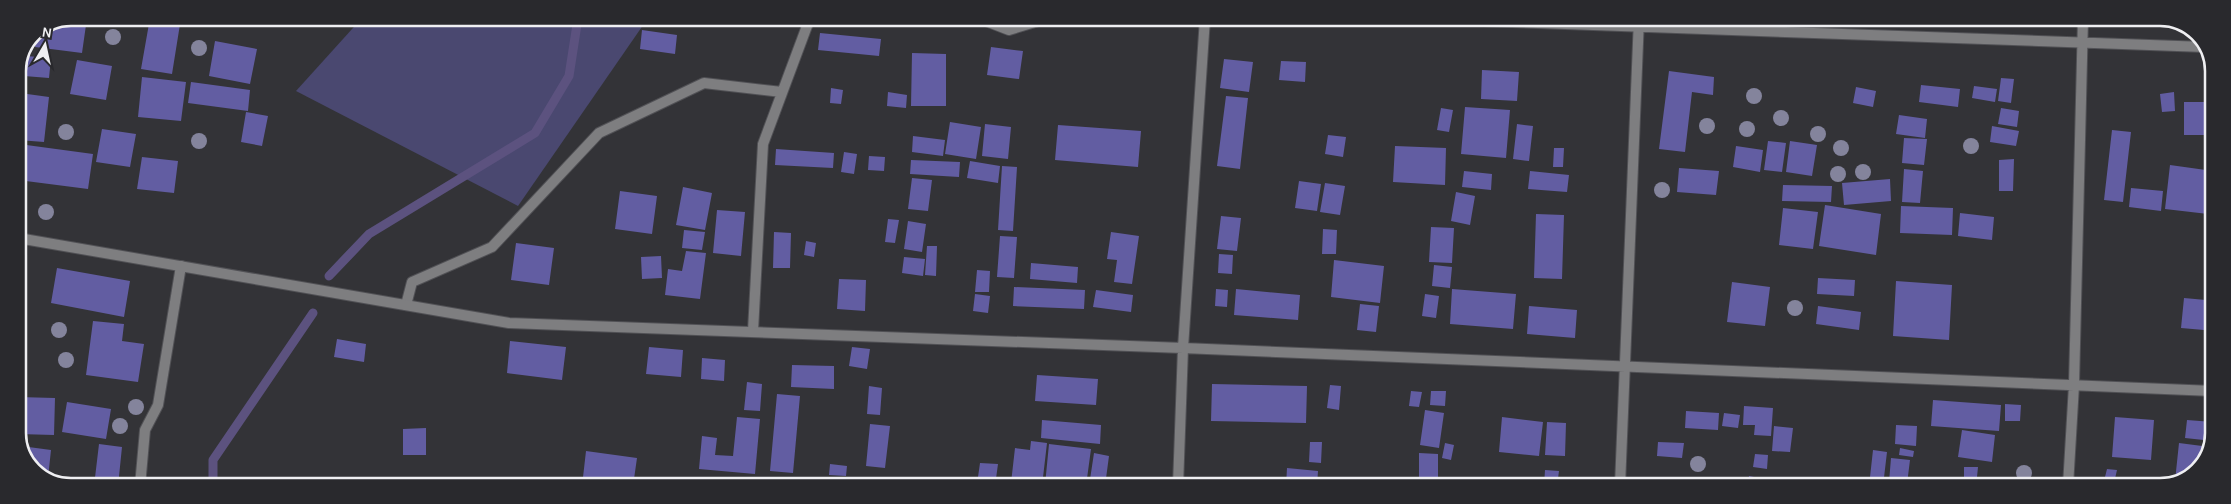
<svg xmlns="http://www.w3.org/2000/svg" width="2231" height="504" font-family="Karla,sans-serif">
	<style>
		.green { fill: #4a4870 }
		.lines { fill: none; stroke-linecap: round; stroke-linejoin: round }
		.stream { stroke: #5c527f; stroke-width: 9 }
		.building { fill: #625da2 }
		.service-casing { stroke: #515155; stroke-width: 12 }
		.minor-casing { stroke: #515155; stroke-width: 12 }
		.service { stroke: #7e7e80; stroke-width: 10 }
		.minor { stroke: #7e7e80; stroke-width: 10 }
		.tree { fill: #84849c }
		.rim { fill: none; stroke: #efeff2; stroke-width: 2.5 }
	</style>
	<rect width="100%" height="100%" fill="#333337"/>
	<path class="green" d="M362 18H648L518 206 296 91Z"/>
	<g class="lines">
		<path class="stream" d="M329 276 369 234 535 133 569 76 578 18
			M213 486V460L313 313"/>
	</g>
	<path class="building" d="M71 18H87L82 53 35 47 37 32Z
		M150 18H181L172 74 141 69Z
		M1963 18H1985L1984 22Z
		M642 30 677 35 675 54 640 49Z
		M820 33 881 39 879 56 818 50Z
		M215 41 257 49 250 84 209 76Z
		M991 47 1023 51 1019 79 987 75Z
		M912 53 946 54V106H911Z
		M26 56 51 58 49 78 24 76Z
		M1224 59 1253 62 1249 92 1220 88Z
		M77 60 112 66 106 100 70 94Z
		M1281 61 1306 62 1305 82 1279 80Z
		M1482 70 1519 72 1517 101 1481 99Z
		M1669 71 1714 77 1713 95 1692 92 1685 152 1659 149Z
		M142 77 186 82 181 121 138 117Z
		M2001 78 2014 79 2011 103 1998 101Z
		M191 82 250 90 248 111 188 103Z
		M1921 85 1960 89 1958 107 1919 102Z
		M1974 86 1997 89 1995 102 1972 98Z
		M1856 87 1876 91 1873 107 1853 103Z
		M831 88 843 90 841 104 830 103Z
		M888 92 907 95 906 108 887 106Z
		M2174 92 2175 111 2162 112 2160 94Z
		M20 93 49 97 44 142 18 140Z
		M1226 96 1248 98 1240 169 1217 166Z
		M2184 102H2213V135H2184Z
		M1465 107 1510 110 1506 158 1461 154Z
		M1441 108 1453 110 1449 132 1437 130Z
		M2001 108 2019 111 2017 127 1998 124Z
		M246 112 268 116 262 146 241 142Z
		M1899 115 1927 119 1925 138 1896 134Z
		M950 122 981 127 976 159 945 154Z
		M985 124 1011 127 1008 159 982 156Z
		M1517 124 1533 126 1529 161 1513 159Z
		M1058 125 1141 131 1138 167 1055 160Z
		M1992 126 2019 131 2016 146 1990 142Z
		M102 129 136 134 130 167 96 162Z
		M2112 130 2131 132 2123 202 2104 200Z
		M1328 135 1346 137 1343 157 1325 154Z
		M913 136 945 140 943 156 912 152Z
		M1904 138 1927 139 1924 165 1902 163Z
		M1768 141 1786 143 1782 172 1764 170Z
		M1790 141 1817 145 1812 176 1786 172Z
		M19 144 93 154 88 189 18 180Z
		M1395 146 1446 148 1445 185 1393 182Z
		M1736 146 1763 150 1760 172 1733 167Z
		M1554 148H1564L1563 167H1553Z
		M776 149 834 153 833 168 775 165Z
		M844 152 857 154 854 174 841 172Z
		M869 156 885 157 884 171 868 170Z
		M142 157 178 161 174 193 137 189Z
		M2014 159 2013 191H1999V160Z
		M911 160 960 162 959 177 910 174Z
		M970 161 1000 166 998 183 967 178Z
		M2170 165 2213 171 2208 214 2165 209Z
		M1002 166 1017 167 1013 231 998 230Z
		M1679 168 1719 171 1716 195 1677 192Z
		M1904 169 1923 171 1920 203 1902 202Z
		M1464 171 1492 174 1491 190 1462 187Z
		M1530 171 1569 175 1567 192 1528 189Z
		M912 178 932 180 928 211 908 209Z
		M1890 179 1891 201 1844 205 1842 183Z
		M1299 181 1321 184 1317 211 1295 208Z
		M1325 183 1345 186 1340 215 1320 212Z
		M1783 185 1832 186 1831 202 1782 201Z
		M683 187 712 193 705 230 676 225Z
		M2131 188 2163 191 2161 211 2129 207Z
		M620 191 657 196 652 234 615 229Z
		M1456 192 1475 196 1470 225 1451 221Z
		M1825 205 1881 214 1876 255 1819 246Z
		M1901 206 1953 208 1952 235 1900 233Z
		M1783 208 1818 212 1813 249 1779 245Z
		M717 210 745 212 741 256 713 253Z
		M1960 213 1994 217 1992 240 1958 236Z
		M1536 214 1564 215 1562 279 1534 278Z
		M1221 216 1241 218 1237 251 1217 249Z
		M888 219 899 220 895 243 885 242Z
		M908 221 926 224 922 252 904 249Z
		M1431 227 1454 228 1452 263 1429 262Z
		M1323 229 1337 230 1336 254H1322Z
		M684 230 705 232 702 250 682 248Z
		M774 232 791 233 790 268H773Z
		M1111 232 1139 236 1132 284 1114 282 1117 260 1107 259Z
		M1000 236 1017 237 1014 278 997 277Z
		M806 241 816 243 814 257 804 255Z
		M516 243 554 248 549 285 511 280Z
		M927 246H937L936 276 925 275Z
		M686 251 706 253 700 299 665 295 668 269 682 271Z
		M1219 254 1233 255 1232 274 1218 273Z
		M661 256 662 278 642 279 641 257Z
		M904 257 925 259 923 276 902 273Z
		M1334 260 1384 266 1380 303 1331 297Z
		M1031 263 1078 267 1077 283 1030 279Z
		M1434 265 1452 267 1450 288 1432 286Z
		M57 268 130 281 124 317 51 303Z
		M977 270 990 271 989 292H975Z
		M1818 278 1855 280 1854 296 1817 294Z
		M839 279 866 280 865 311 837 309Z
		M1896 281 1952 285 1949 340 1893 336Z
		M1732 282 1770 287 1765 326 1727 322Z
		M1014 287 1085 290 1084 309 1013 306Z
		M1216 289 1228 290 1227 307 1215 306Z
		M1236 289 1300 295 1298 320 1234 315Z
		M1452 289 1516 294 1513 329 1450 324Z
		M1096 290 1133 295 1131 312 1093 307Z
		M975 294 990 296 988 313 973 311Z
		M1425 294 1439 296 1436 318 1422 316Z
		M2184 298 2206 300 2204 330 2181 328Z
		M1360 304 1379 306 1376 332 1357 330Z
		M1529 306 1577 310 1575 338 1527 334Z
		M1818 306 1861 312 1859 330 1816 324Z
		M93 321 124 324 122 341 144 344 138 382 86 375Z
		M18 325 27 326 22 359 18 358Z
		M337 339 366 344 364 362 334 357Z
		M510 341 566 347 562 380 507 373Z
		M649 347 683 350 681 377 646 374Z
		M852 347 870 349 867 369 849 366Z
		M702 358 725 360 724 381 701 379Z
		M792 365 834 366V389L791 387Z
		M1037 375 1098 379 1096 405 1035 401Z
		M747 382 762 384 760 411 744 410Z
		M1212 384 1307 386 1306 423 1211 421Z
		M1330 385 1341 386 1339 410 1327 408Z
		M869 386 882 388 880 415 867 414Z
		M1411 391 1422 392 1419 407 1409 406Z
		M1431 391H1446L1445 406 1430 405Z
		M777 394 800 396 793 473 770 471Z
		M18 397 55 398 54 435 18 434Z
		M1933 400 2001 405 1999 431 1931 426Z
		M67 402 111 409 106 439 62 432Z
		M2005 404 2021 405 2020 421H2005Z
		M1744 406 1773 408 1771 436 1754 435 1755 425H1743Z
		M1425 410 1444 413 1439 448 1420 445Z
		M1686 411 1719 413 1718 430 1685 428Z
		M1724 413 1740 415 1738 428 1722 426Z
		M737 417 760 419 755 474 699 469 702 436 717 438 715 455 733 456Z
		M1502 417 1543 422 1539 456 1499 452Z
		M2115 417 2154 420 2151 460 2112 457Z
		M1042 420 1101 425 1100 444 1041 438Z
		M2187 420 2213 422V441L2185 438Z
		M1547 422 1566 423 1565 456 1545 455Z
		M870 424 890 426 885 468 866 466Z
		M1896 425 1917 426 1916 446 1895 444Z
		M1774 426 1793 428 1790 452 1772 451Z
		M426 428V455H403V429Z
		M1962 430 1995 435 1992 462 1958 457Z
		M1031 441 1047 443 1042 486 1011 483 1015 448 1030 450Z
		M1310 442H1322L1321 463 1309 462Z
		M1658 442 1684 443 1682 458 1657 456Z
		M1445 443 1454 445 1451 460 1442 458Z
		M2179 443 2210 447 2195 473 2175 481Z
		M99 444 122 447 118 486H94Z
		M1049 444 1091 449 1086 486 1045 485Z
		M21 446 51 450 48 478 33 471Z
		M1900 448 1914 451 1913 457 1899 455Z
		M1873 450 1887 452 1883 486H1869Z
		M586 451 637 458 633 486H582Z
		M1094 453 1109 456 1105 486H1089Z
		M1419 453 1438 454V484L1419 483Z
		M1755 454 1768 455 1767 469 1753 467Z
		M1891 458 1910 460 1907 484 1889 482Z
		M980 463 998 464 995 486 977 484Z
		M830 464 847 466 846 476 829 475Z
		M1964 467H1978L1977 477H1964Z
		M1287 468 1318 471 1317 486H1286Z
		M2107 469 2117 470 2114 483 2104 481Z
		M1545 470 1559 471 1557 486H1544Z
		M1749 476 1759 478 1757 484 1748 482Z
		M1111 478 1135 481 1134 486H1111Z
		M717 481 756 484V486H717Z"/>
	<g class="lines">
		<g class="service-casing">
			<path id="service" d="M978 18 1009 30 1048 18
				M406 305 412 282 492 247 599 133 704 83 782 92
				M753 331 763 144 810 18
				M140 486 145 430 158 405 181 266"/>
		</g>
		<g class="minor-casing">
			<path id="minor" d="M1398 18 2205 47
				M18 238 509 323 1183 348 2213 391
				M1178 486 1183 348 1205 18
				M1620 486 1639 18
				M2068 486 2074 385 2083 18"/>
		</g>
		<use href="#service" class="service"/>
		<use href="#minor" class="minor"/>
	</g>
	<g class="tree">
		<circle cx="113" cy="37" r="8"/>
		<circle cx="199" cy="48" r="8"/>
		<circle cx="1754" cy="96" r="8"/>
		<circle cx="1781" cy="118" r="8"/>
		<circle cx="1707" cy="126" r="8"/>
		<circle cx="1747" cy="129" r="8"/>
		<circle cx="66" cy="132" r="8"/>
		<circle cx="1818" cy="134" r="8"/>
		<circle cx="199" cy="141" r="8"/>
		<circle cx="1971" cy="146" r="8"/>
		<circle cx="1841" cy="148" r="8"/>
		<circle cx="1863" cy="172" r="8"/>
		<circle cx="1838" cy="174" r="8"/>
		<circle cx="1662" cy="190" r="8"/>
		<circle cx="46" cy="212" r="8"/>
		<circle cx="1795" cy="308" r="8"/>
		<circle cx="59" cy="330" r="8"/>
		<circle cx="66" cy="360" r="8"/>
		<circle cx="136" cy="407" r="8"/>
		<circle cx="120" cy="426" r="8"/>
		<circle cx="1698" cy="464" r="8"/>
		<circle cx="2024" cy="473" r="8"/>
	</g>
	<path d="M0 0H2231V504H0ZM71 26H2160A45 45 0 0 1 2205 71V433A45 45 0 0 1 2160 478H71A45 45 0 0 1 26 433V71A45 45 0 0 1 71 26Z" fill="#29292d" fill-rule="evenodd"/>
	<path class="rim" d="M71 26H2160A45 45 0 0 1 2205 71V433A45 45 0 0 1 2160 478H71A45 45 0 0 1 26 433V71A45 45 0 0 1 71 26Z"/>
	<g transform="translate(45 45) rotate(9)" stroke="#29292d" stroke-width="4" paint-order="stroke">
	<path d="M0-4L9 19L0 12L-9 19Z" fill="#efeff2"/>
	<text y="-8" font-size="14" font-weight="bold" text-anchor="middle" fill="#efeff2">N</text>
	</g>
</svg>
